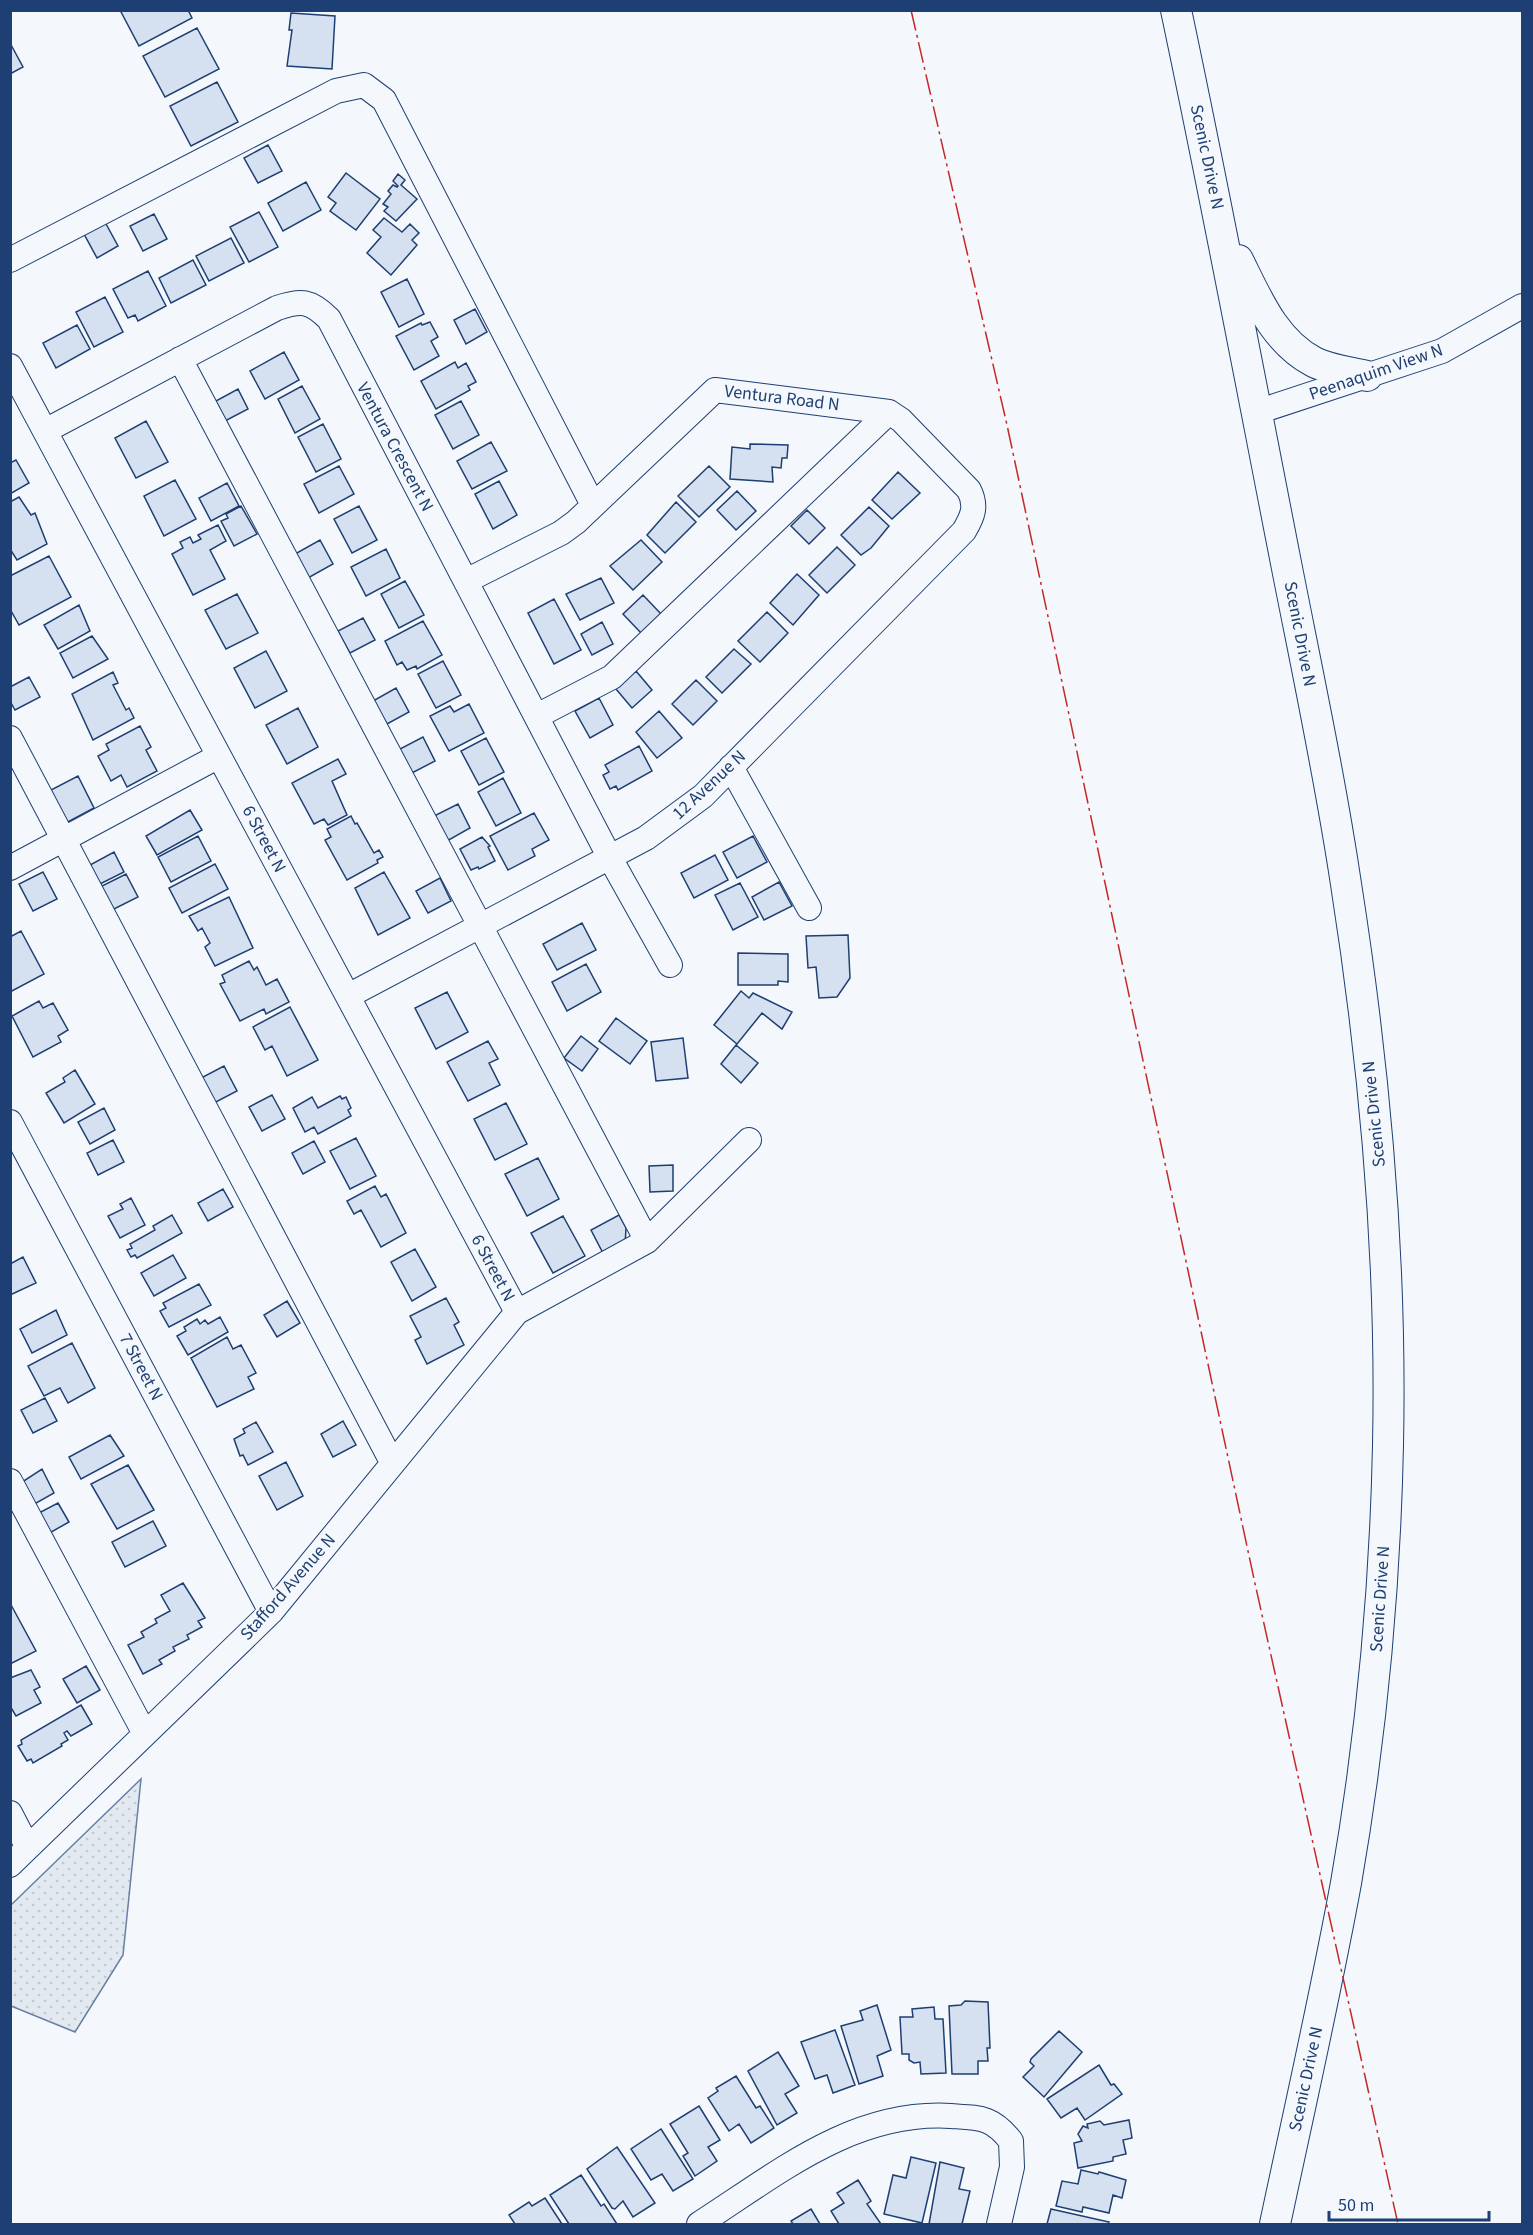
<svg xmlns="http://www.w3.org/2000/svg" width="1533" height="2235" font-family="'Source Sans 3',sans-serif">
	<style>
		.park { fill: url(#park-dots); stroke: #687fa3; stroke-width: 1.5 }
		.building { fill: #d5e0f0; stroke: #1d3f73; stroke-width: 1.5 }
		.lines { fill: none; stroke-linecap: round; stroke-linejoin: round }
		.minor-casing { stroke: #1d3f73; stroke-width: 26 }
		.major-casing { stroke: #1d3f73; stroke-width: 32 }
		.minor { stroke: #f4f7fb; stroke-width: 24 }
		.major { stroke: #f4f7fb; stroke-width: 30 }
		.power { stroke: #c62828; stroke-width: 1.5; stroke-dasharray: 21 4.5 3 4.5; stroke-linecap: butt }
		.labels { text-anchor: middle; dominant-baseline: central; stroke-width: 4.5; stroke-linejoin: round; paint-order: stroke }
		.street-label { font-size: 18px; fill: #1d3f73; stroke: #f4f7fb }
	</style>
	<defs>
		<pattern id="park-dots" width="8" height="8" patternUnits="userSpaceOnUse" patternTransform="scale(1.5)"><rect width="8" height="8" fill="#e3e9f0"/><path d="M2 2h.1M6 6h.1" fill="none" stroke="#c2c9d1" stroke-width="1.8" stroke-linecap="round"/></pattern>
	</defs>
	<rect width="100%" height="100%" fill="#f4f7fb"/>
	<path class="park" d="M141 1779 123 1955 75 2032 11 2006V1905Z"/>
	<path class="building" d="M120 10H188L192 18 139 46Z
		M291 13 335 16 332 69 287 66 292 30H289Z
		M197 28 219 69 165 97 143 56Z
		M10 43 23 67 10 74Z
		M217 82 238 122 191 146 170 106Z
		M268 145 282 171 258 183 244 158Z
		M346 173 380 199 356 230 330 211 336 203 328 197Z
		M398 174 405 180 401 185 417 199 396 221 384 211 388 207 383 204 391 194 388 191 393 185 397 187 398 186 393 181Z
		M306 182 321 210 283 231 268 203Z
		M259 212 278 247 249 262 230 227Z
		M154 214 167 239 143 251 130 226Z
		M384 218 402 232 410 224 419 233 412 240 417 245 391 275 367 253 381 237 373 230Z
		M105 222 118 246 97 258 84 234Z
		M231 238 244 263 209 281 196 256Z
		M193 260 206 285 171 303 159 278Z
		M148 271 166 306 138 321 135 315 128 318 113 289Z
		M407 279 424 314 399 327 381 292Z
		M105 297 123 332 94 347 76 312Z
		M475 309 487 332 466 344 454 320Z
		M430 322 438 337 431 341 439 356 414 370 396 336 421 323 422 325Z
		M77 325 90 349 56 368 43 343Z
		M284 352 299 380 265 399 250 371Z
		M455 362 458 368 466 363 476 382 468 386 470 390 436 409 421 381Z
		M302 386 320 419 295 433 278 399Z
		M238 389 248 409 225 421 214 402Z
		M461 401 479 435 453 449 435 415Z
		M146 421 168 462 136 478 115 438Z
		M323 424 341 459 316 472 298 437Z
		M491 442 507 471 472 489 457 461Z
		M750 444 788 445 787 458H782L781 468 772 467 773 482 730 479 732 447 750 449Z
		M16 460 29 483 10 494V463Z
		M339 466 354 494 319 513 304 484Z
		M709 466 730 487 699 517 678 496Z
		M898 472 920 493 892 519 872 500Z
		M175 480 196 519 164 536 144 496Z
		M499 481 517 515 493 529 475 494Z
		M227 483 239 506 211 521 199 498Z
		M737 491 756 511 736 530 717 510Z
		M19 497 31 515 35 513 47 544 17 560 10 549V502Z
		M676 502 696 522 665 553 647 535Z
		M241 506 257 534 234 546 221 521 228 518 226 514Z
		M359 506 377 540 352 553 334 519Z
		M869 507 889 526 871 548 861 555 841 535Z
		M807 510 825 528 809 544 791 526Z
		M218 525 226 541 210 550 225 579 193 595 172 554 183 548 180 542 190 537 193 543 201 539 198 535Z
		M320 540 333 564 308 578 295 554Z
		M641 540 662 562 633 590 610 566Z
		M837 547 855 565 827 593 809 575Z
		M386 549 400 578 366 596 351 567Z
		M49 556 71 597 19 625 10 609V576Z
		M797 574 819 595 793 625 770 603Z
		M601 578 614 603 580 620 566 594Z
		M405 581 424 615 399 628 381 594Z
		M237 594 258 633 226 649 205 610Z
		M643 595 661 614 641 633 623 614Z
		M554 599 581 650 554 664 528 613Z
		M79 605 90 631 58 649 44 625Z
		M767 612 788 633 760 662 738 641Z
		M363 618 375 640 350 653 338 631Z
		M423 621 442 655 417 669 416 666 407 670 402 662 397 665 385 641Z
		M602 622 613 644 592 655 581 634Z
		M92 636 108 659 73 678 60 653Z
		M734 649 751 664 722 693 706 677Z
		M266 651 287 691 255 708 234 668Z
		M443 661 461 695 436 708 418 674Z
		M636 671 652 690 632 708 616 689Z
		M113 672 118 683 113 685 126 710 129 708 134 718 93 740 72 694Z
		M29 677 40 697 15 710 10 701V687Z
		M696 680 717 701 693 725 672 704Z
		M396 688 409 712 387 724 373 701Z
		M599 698 613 725 590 738 575 711Z
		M469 704 484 733 449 751 430 716 450 706 454 712Z
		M298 708 318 747 287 764 266 725Z
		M659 711 682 738 657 758 636 732Z
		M140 726 151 747 146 750 157 771 127 787 121 775 111 781 98 756 109 750 106 744Z
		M423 737 435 761 410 774 398 750Z
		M486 738 504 772 479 785 461 751Z
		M639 746 652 771 618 790 616 786 610 789 603 775 609 772 605 765Z
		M338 759 346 774 332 781 347 815 328 825 324 819 314 824 292 783Z
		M78 776 94 808 66 823 49 791Z
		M503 778 521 813 496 826 478 792Z
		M458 804 470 828 447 841 434 816Z
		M190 810 202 830 157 855 146 836Z
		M534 813 549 840 532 849 535 856 508 870 490 836Z
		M351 816 355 824 357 823 374 853 379 850 383 857 377 860 378 863 347 880 325 840 331 837 327 829Z
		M198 836 211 861 171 882 158 857Z
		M753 836 767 862 737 878 723 852Z
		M482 837 490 846 488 847 495 861 479 869 478 867 471 870 460 849Z
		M114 852 124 872 100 884 90 865Z
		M715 855 728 880 694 898 681 873Z
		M215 864 228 889 182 913 169 888Z
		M43 872 57 899 33 911 19 884Z
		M384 872 410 918 378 935 355 888Z
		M126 874 138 897 112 910 100 887Z
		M440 878 451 901 428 913 416 891Z
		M779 882 792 906 764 920 752 897Z
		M740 883 758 917 733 930 715 895Z
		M229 897 253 948 215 966 205 947 210 943 202 928 198 931 189 916Z
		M582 923 596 950 557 970 543 944Z
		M21 931 44 974 10 992V937Z
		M848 935 850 978 837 997 819 998 816 967 808 968 806 936Z
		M738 953 788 954V982L778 981V985H738Z
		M249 961 254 970 257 967 266 985 277 979 289 1002 266 1014 264 1009 240 1021 220 984 225 982 222 975Z
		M586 964 601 992 567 1011 552 982Z
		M741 991 749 998 753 993 792 1012 782 1029 762 1013 737 1044 714 1025Z
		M447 992 468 1032 436 1049 415 1008Z
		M39 1001 43 1008 53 1003 68 1030 58 1036 61 1042 33 1057 12 1016Z
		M290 1007 318 1060 287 1076 272 1046 265 1050 253 1027Z
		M616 1018 647 1041 630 1064 599 1041Z
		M581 1036 598 1049 582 1071 564 1058Z
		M683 1038 688 1078 656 1081 651 1042Z
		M488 1041 498 1059 489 1063 500 1085 468 1101 447 1062Z
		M736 1045 758 1063 741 1083 721 1064Z
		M224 1066 237 1091 214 1103 201 1078Z
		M75 1070 95 1104 64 1123 46 1093 65 1082 63 1078Z
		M272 1095 285 1119 262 1131 249 1107Z
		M340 1096 342 1099 346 1097 351 1108 348 1110 351 1116 318 1134 314 1127 305 1132 293 1108 312 1097 318 1108Z
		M506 1103 527 1144 495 1160 474 1119Z
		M104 1108 115 1130 90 1144 78 1122Z
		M356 1138 376 1176 350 1189 330 1151Z
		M113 1140 124 1162 98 1175 87 1153Z
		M314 1141 325 1162 303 1174 292 1153Z
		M538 1158 559 1199 527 1216 505 1174Z
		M673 1165V1191L650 1192 649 1166Z
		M375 1186 381 1197 386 1194 406 1233 381 1247 361 1210 354 1214 347 1201Z
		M223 1189 233 1207 208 1221 198 1203Z
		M131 1198 145 1225 120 1238 108 1216 123 1209 120 1204Z
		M172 1215 182 1233 137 1258 135 1255 131 1257 127 1250 132 1248 130 1244 155 1230 153 1226Z
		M619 1215 626 1228 625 1245 605 1257 591 1230Z
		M563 1216 585 1256 553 1273 531 1233Z
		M415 1249 436 1287 412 1301 391 1262Z
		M173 1255 186 1278 154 1296 141 1273Z
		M23 1257 36 1283 10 1295V1264Z
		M199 1284 211 1305 169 1327 160 1311 166 1308 163 1303Z
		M446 1298 459 1322 454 1325 464 1345 427 1364 415 1340 421 1337 410 1316Z
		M287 1301 300 1323 277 1337 264 1315Z
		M56 1310 67 1335 32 1353 20 1329Z
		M220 1317 228 1332 188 1355 177 1336 186 1331 184 1327 197 1319 200 1324 205 1320 208 1324Z
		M227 1337 233 1349 241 1345 256 1373 248 1377 254 1389 217 1407 191 1358Z
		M72 1343 95 1388 68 1403 60 1388 44 1396 28 1366Z
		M45 1398 57 1421 33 1433 21 1410Z
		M343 1421 356 1445 333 1457 321 1434Z
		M256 1422 273 1452 248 1465 243 1455 240 1456 234 1439 245 1433 243 1429Z
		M110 1435 124 1456 81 1479 69 1457Z
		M286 1462 303 1496 277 1510 259 1476Z
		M128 1465 154 1510 117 1529 91 1484Z
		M42 1469 54 1493 31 1506 19 1484Z
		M58 1503 69 1522 46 1535 35 1515Z
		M153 1521 166 1546 125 1567 112 1542Z
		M183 1583 205 1618 198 1621 202 1627 187 1635 189 1639 173 1647 175 1651 159 1660 162 1664 143 1674 128 1645 144 1637 141 1632 157 1623 155 1619 170 1611 161 1595Z
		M10 1603 36 1651 10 1664Z
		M86 1666 100 1690 77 1703 63 1679Z
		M31 1670 40 1687 34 1690 41 1703 16 1716 10 1706V1678Z
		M81 1705 92 1724 71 1736 67 1731 64 1733 68 1740 61 1744 62 1746 33 1763 31 1759 27 1761 18 1746 22 1744 21 1740Z
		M965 2001 988 2002 990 2048H987L988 2061H978V2074H952L949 2006 961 2005Z
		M877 2005 891 2050 877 2056 883 2076 859 2084 841 2026 863 2020 860 2011Z
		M934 2007 935 2019H943L946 2073 921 2074 920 2062 914 2063 909 2060V2054H902L900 2017H913L912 2009Z
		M835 2030 855 2085 833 2093 827 2075 815 2079 801 2042Z
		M1059 2031 1082 2052 1044 2097 1023 2077 1034 2066 1030 2062 1031 2059Z
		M778 2052 799 2086 785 2094 797 2113 777 2125 748 2071Z
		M1099 2065 1111 2085 1114 2084 1122 2094 1085 2120 1077 2108 1061 2118 1047 2099Z
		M736 2076 756 2108 760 2106 774 2128 751 2143 739 2124 729 2131 708 2098 718 2091 716 2088Z
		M699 2106 720 2140 708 2147 717 2161 695 2176 683 2156 688 2153 670 2124Z
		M1129 2120 1132 2138 1123 2140 1126 2154 1113 2157V2161L1078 2168 1074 2143 1082 2141 1078 2134 1083 2126 1088 2128 1087 2124 1100 2121 1104 2125Z
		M661 2129 693 2179 673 2191 662 2174 651 2180 631 2149Z
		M617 2147 655 2203 633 2217 623 2201 615 2209 612 2208 587 2169Z
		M911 2157 936 2163 922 2223 884 2214 893 2175 906 2178Z
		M940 2162 964 2168 959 2189 970 2191 962 2224H929Z
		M1081 2170 1098 2174 1099 2172 1126 2180 1122 2198 1113 2195 1109 2213 1083 2207 1082 2212 1056 2206 1062 2181 1078 2184Z
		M581 2175 601 2206 604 2204 617 2224H569L550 2195Z
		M858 2180 871 2201 867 2204 881 2224H839L831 2211 844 2203 837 2193Z
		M545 2198 562 2224H515L509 2215 529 2202 532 2206Z
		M811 2209 820 2224H793L791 2221Z
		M1051 2209 1109 2222 1108 2224H1047Z"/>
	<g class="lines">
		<g class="minor-casing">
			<path id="minor" d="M10 260 336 91 364 85 384 100 593 505
				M180 359 647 1241
				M10 366 517 1312
				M1257 412 1442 351 1522 306
				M45 431 277 308C301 300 310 300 329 319L610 858 670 965
				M537 716 612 677 889 412
				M10 738 392 1462
				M731 767 809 908
				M10 868 219 756
				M348 996 646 838 703 796 964 531C973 516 977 506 969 490L901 420 889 412 715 390 576 522 561 533 466 581
				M10 1122 271 1612
				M10 1481 145 1734
				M10 1813 27 1846
				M10 1865 271 1612 517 1312 647 1241 749 1140
				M699 2224C777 2174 853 2110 951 2116 981 2118 992 2117 1011 2141L1012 2167 999 2224"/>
		</g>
		<g class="major-casing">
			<path id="major" d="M1176 10C1215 194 1250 379 1286 563 1307 670 1330 777 1346 884 1375 1069 1392 1258 1388 1445 1385 1591 1371 1739 1346 1883 1325 1997 1299 2111 1275 2224
				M1238 260C1257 298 1274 341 1314 362 1330 370 1350 372 1367 376"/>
		</g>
		<use href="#minor" class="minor"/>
		<use href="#major" class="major"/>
		<path class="power" d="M911 10 1007 425 1254 1579 1398 2224"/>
	</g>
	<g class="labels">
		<g class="street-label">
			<text transform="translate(1207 157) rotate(78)">Scenic Drive N</text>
			<text transform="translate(1376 372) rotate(-19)">Peenaquim View N</text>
			<text transform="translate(782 398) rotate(7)">Ventura Road N</text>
			<text transform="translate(395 447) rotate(62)">Ventura Crescent N</text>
			<text transform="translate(1300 634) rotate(79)">Scenic Drive N</text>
			<text transform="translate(709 785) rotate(-43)">12 Avenue N</text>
			<text transform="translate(264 839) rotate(62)">6 Street N</text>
			<text transform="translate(1374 1114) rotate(-96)">Scenic Drive N</text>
			<text transform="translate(493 1268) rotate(62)">6 Street N</text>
			<text transform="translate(141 1367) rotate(62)">7 Street N</text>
			<text transform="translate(288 1587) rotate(-49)">Stafford Avenue N</text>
			<text transform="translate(1380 1599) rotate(-86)">Scenic Drive N</text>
			<text transform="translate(1306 2079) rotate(-78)">Scenic Drive N</text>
		</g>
	</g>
	<rect width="1533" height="2235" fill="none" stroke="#1d3f73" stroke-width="24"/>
	<path d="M1329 2211v9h160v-9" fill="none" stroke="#1d3f73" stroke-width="3"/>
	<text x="1338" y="2211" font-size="18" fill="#1d3f73" stroke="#f4f7fb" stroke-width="4.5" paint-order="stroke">50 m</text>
</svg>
